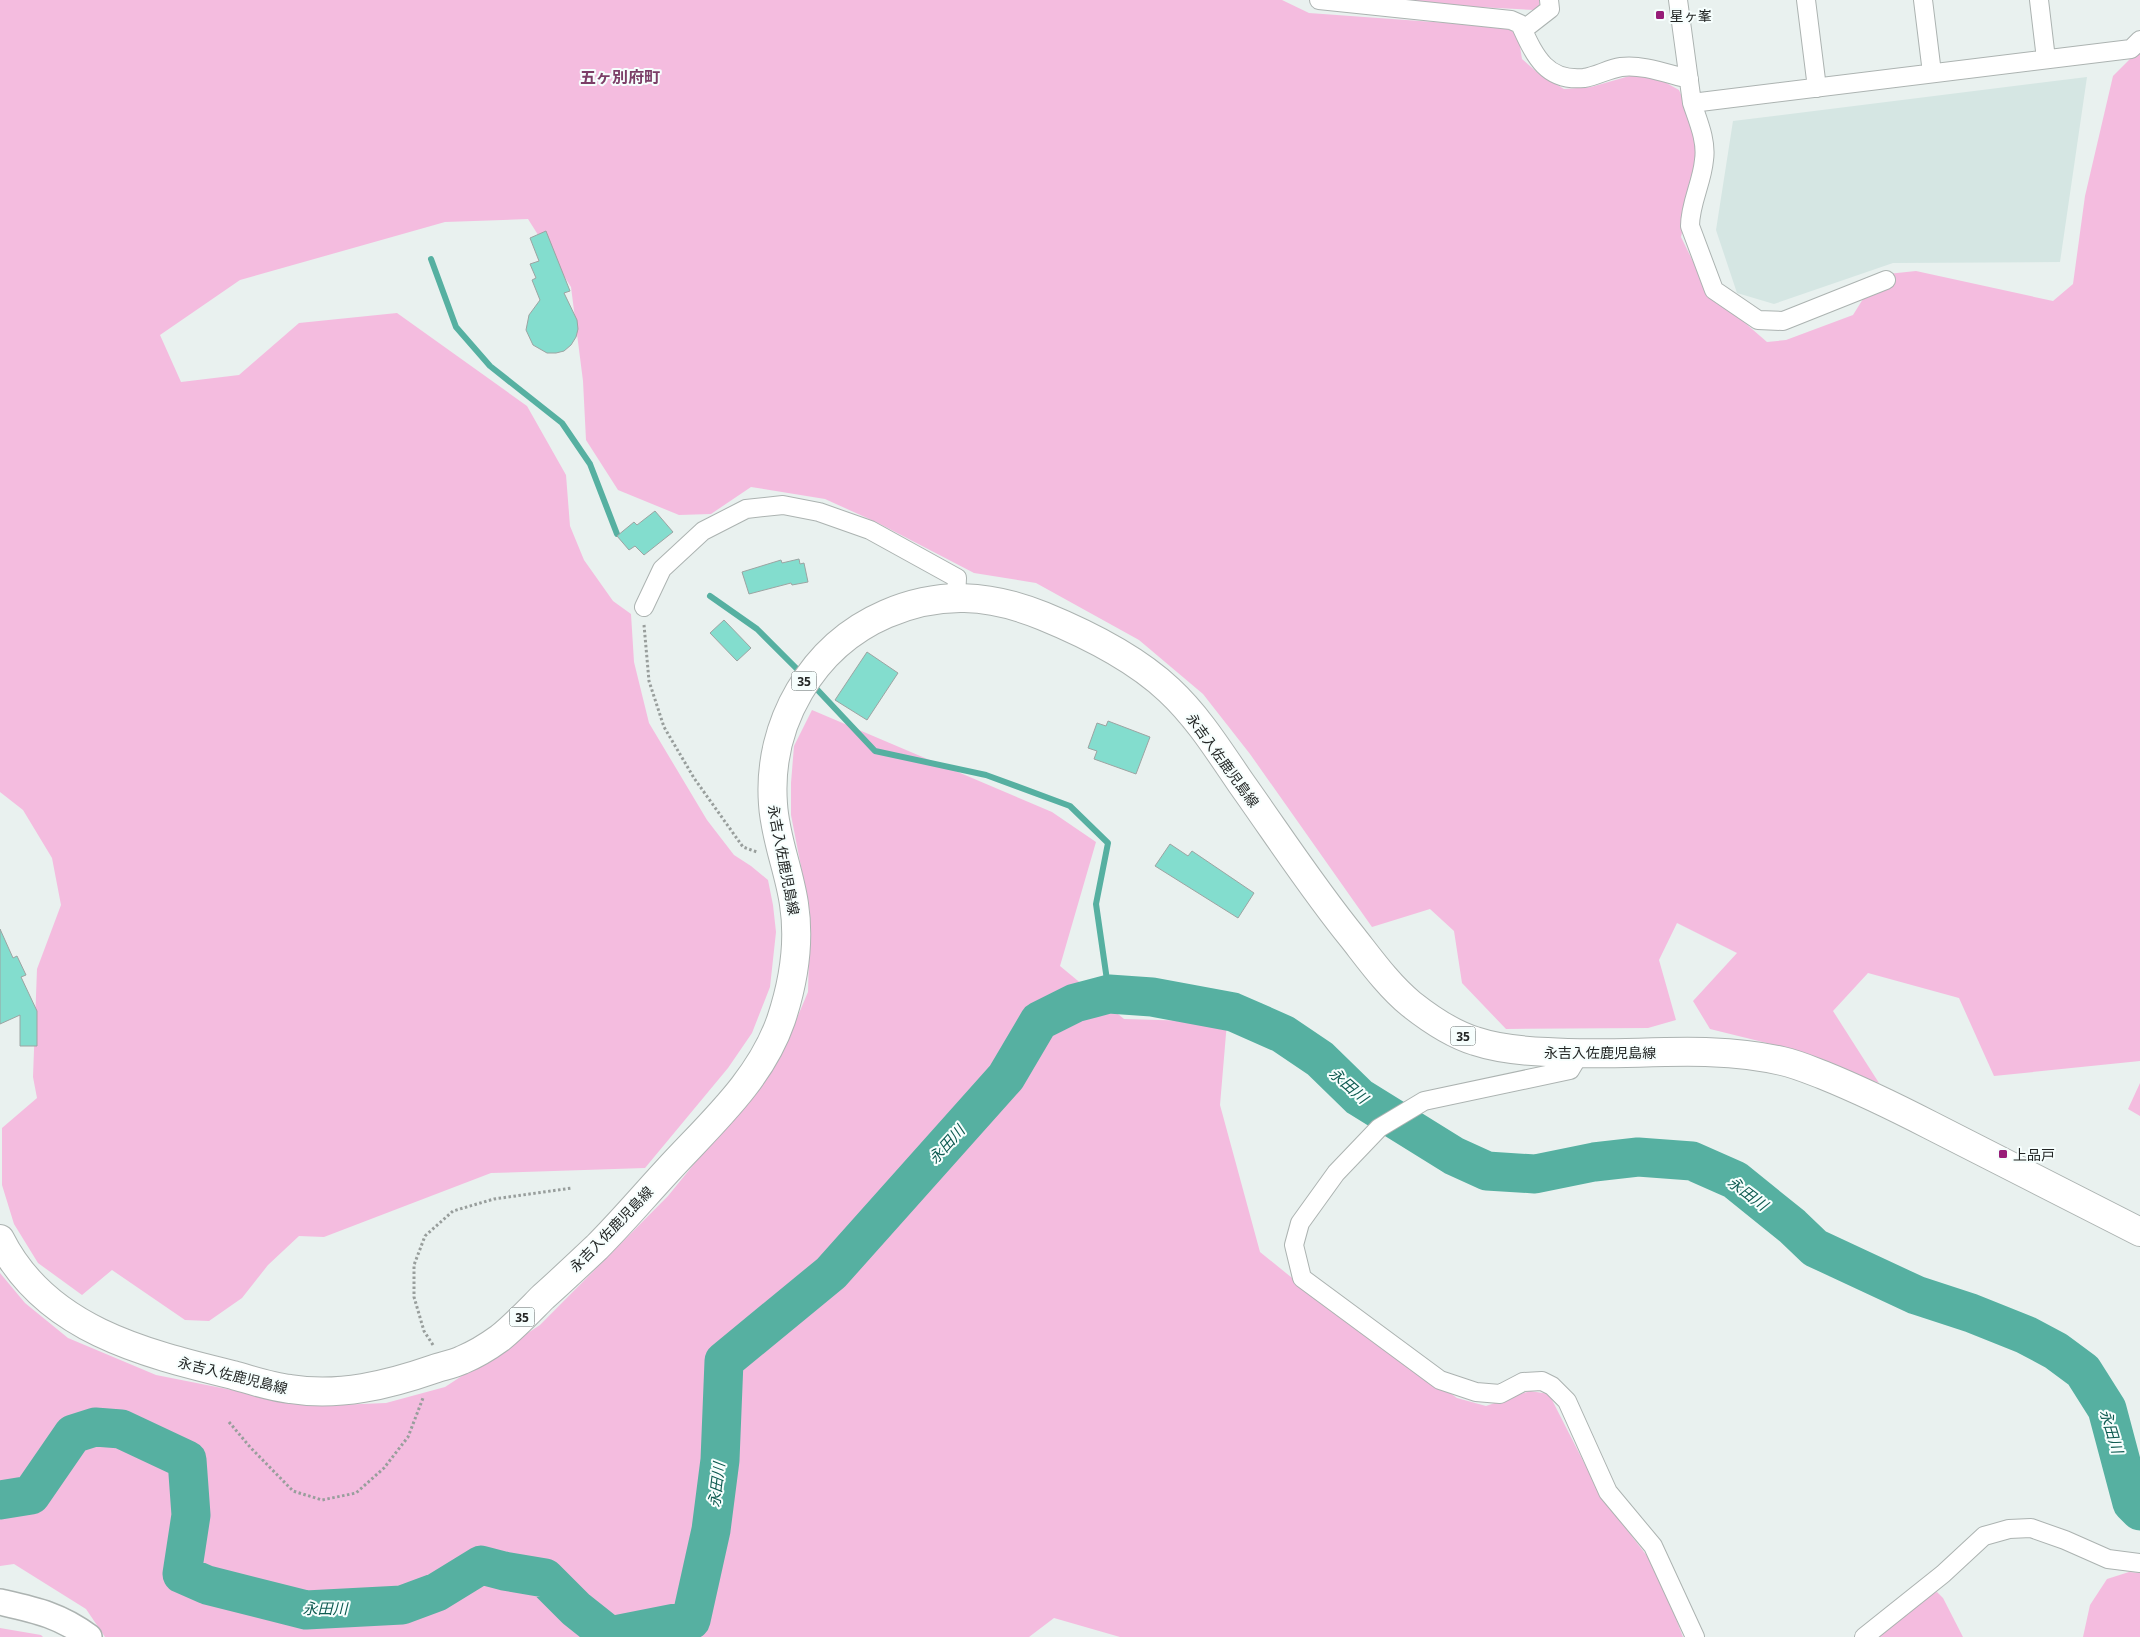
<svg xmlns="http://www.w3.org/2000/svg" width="2140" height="1637" font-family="'Open Sans','Noto Sans JP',sans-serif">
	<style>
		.built { fill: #d5e6e3 }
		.green { fill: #f4bcdf }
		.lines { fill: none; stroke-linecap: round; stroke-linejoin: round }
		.stream { stroke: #56b0a1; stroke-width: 6 }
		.river { stroke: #56b0a1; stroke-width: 39 }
		.building { fill: #83ddce; stroke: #9ca4a2 }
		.street-casing { stroke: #acb3b1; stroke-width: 20 }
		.secondary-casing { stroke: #acb3b1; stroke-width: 28 }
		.primary-casing { stroke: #acb3b1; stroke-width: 30 }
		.path { stroke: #989e9c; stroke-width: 3; stroke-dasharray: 2.5 2.5; stroke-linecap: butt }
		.street { stroke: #fff; stroke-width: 18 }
		.secondary { stroke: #fff; stroke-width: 25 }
		.primary { stroke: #fff; stroke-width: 28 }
		.poi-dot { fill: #971d78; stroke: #f6fefd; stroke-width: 2 }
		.labels { text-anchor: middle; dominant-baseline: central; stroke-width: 4; stroke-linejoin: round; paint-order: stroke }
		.shield { fill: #f6fefd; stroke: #626766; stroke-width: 1 }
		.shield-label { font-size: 12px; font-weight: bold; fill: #232625 }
		.poi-label { font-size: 14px; fill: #232625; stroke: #f6fefd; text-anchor: start }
		.street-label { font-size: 14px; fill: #232625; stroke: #f6fefd }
		.water-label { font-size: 15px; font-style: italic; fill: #0e5b51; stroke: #f6fefd }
		.quarter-label { font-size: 16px; font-weight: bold; fill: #7b3e67; stroke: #f6fefd }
	</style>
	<rect width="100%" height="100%" fill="#e9f1ef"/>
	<path class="built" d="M2087 77 2060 262 1893 263 1774 304 1737 293 1716 230 1733 121Z"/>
	<path class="green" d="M0 0H1282L1309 13 1503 27 1518 34 1522 59 1539 74 1564 89 1591 87 1633 75 1661 80 1679 90 1698 134 1699 157 1681 237 1707 290 1767 342 1786 340 1853 315 1878 275 1916 271 2053 301 2073 284 2085 196 2113 76 2140 49V1061L1994 1076 1959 998 1868 973 1833 1011 1879 1083 1791 1049 1710 1029 1693 1001 1737 953 1677 923 1659 960 1676 1020 1648 1028 1506 1029 1462 983 1454 931 1430 909 1372 927 1250 754 1203 694 1139 640 1036 583 974 573 878 523 825 499 751 487 711 514 679 515 618 490 586 440 583 381 571 287 528 219 445 222 240 280 160 335 181 382 239 375 299 323 397 313 527 406 566 475 570 526 584 560 613 601 631 614 634 662 649 723 707 820 734 855 751 866 768 880 773 905 776 932 770 987 752 1033 728 1068 645 1168 491 1173 324 1237 299 1236 268 1265 242 1298 209 1321 185 1320 112 1270 82 1295 38 1263 14 1224 2 1185V1128L37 1098 33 1077 37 969 61 905 52 858 23 810 0 792Z
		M1412 0H1539L1540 6 1534 10 1419 4Z
		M812 710 1052 812 1096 842 1060 966 1124 1019 1227 1022 1220 1105 1260 1252 1307 1290 1457 1398 1486 1406 1530 1391 1549 1394 1601 1496 1657 1569 1683 1637H1120L1054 1618 1029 1637H105L86 1609 14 1564 0 1566V1273L25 1303 68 1338 156 1375 312 1406 386 1403 445 1387 540 1325 668 1196 780 1058 808 992 810 913 791 815V783L794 746Z
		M2140 1083V1116L2128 1109Z
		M2129 1572 2140 1573V1637H2083L2090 1605 2107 1579Z
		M1937 1592 1943 1598 1963 1637H1876L1923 1598Z
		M0 1628 41 1635 43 1637H0Z"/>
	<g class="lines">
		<path class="stream" d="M431 259 456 327 490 366 562 423 590 464 617 534
			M710 596 757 629 802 674
			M811 683 875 751 986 775 1070 806 1108 843 1096 904 1109 994"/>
		<path class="river" d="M0 1500 31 1495 73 1434 95 1427 121 1429 187 1460 191 1515 182 1574 207 1585 306 1610 402 1605 437 1592 481 1565 504 1571 545 1578 576 1609 610 1636 691 1620 711 1530 720 1460 724 1361 831 1273 1006 1077 1039 1021 1075 1003 1109 994 1152 997 1233 1012 1283 1034 1320 1059 1359 1097 1454 1156 1487 1171 1535 1174 1594 1162 1638 1157 1692 1161 1735 1180 1792 1226 1815 1248 1916 1295 1971 1313 2026 1335 2056 1351 2083 1371 2107 1409 2132 1503 2140 1511"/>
	</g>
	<path class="building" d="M546 231 570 291 564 293 577 320 578 329 576 337 571 345 564 351 556 353H547L533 345 526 330 529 315 540 300 532 280 536 278 530 264 539 261 530 238Z
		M655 511 673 532 644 555 635 546 629 550 617 536 634 522 637 525Z
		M799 559 800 564 804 563 808 582 792 585 791 583 749 594 742 572 781 560 782 563Z
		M724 620 751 648 737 661 710 633Z
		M867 652 898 673 867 720 835 700Z
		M1108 721 1150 737 1136 774 1094 759 1097 751 1088 748 1097 723 1106 726Z
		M1170 844 1188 856 1192 851 1254 893 1238 918 1155 866Z
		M0 929 13 958 17 956 26 975 21 977 37 1011V1046H20V1015L0 1024Z"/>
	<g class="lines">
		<g class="street-casing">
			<path id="street" d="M1319 0 1511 20 1520 24C1534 54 1545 82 1584 78 1597 76 1608 69 1621 67 1642 64 1668 74 1689 79
				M1678 0 1692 103 2131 49 2140 40
				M1806 0 1817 88
				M1923 0 1932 73
				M2039 0 2046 59
				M1523 30 1550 9 1549 0
				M1692 103C1698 121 1707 141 1704 160 1702 183 1690 203 1690 226L1714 290 1758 320 1783 321 1886 280
				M644 607 662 569 703 531 746 509 783 505 819 512 870 530 957 578 956 598
				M1579 1055 1570 1070 1424 1101 1379 1128 1336 1173 1300 1223 1294 1245 1302 1278 1440 1380 1476 1392 1500 1394 1523 1382 1542 1381 1552 1386 1567 1401 1608 1492 1653 1546 1695 1637
				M1864 1637 1943 1574 1984 1536 2009 1529 2031 1528 2065 1540 2108 1559 2140 1563"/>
		</g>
		<g class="secondary-casing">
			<path id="secondary" d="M0 1602C35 1610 60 1615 89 1637"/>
		</g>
		<g class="primary-casing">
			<path id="primary" d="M0 1239C45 1329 143 1353 233 1375 251 1380 271 1387 290 1389 339 1397 388 1385 434 1369 443 1366 453 1364 462 1360 474 1355 489 1346 500 1338 515 1326 529 1311 543 1297 561 1281 579 1264 597 1247 621 1223 643 1197 667 1171 709 1125 760 1081 781 1020 793 984 800 943 794 904 789 870 775 838 773 804 767 724 812 646 886 614 940 591 989 594 1043 616 1087 634 1134 657 1169 690 1198 717 1219 751 1241 783 1278 835 1313 889 1353 938 1371 961 1389 986 1411 1004 1430 1019 1452 1034 1475 1041 1499 1049 1522 1051 1547 1052 1626 1058 1704 1043 1782 1061 1796 1064 1810 1070 1823 1075 1860 1090 1895 1107 1930 1125 2000 1161 2070 1196 2140 1232"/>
		</g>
		<path class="path" d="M644 625 649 681 664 727 694 778 743 847 757 852
			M433 1345 424 1331 414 1297V1265L425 1236 453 1211 494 1199 572 1188
			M229 1422 250 1447 293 1491 322 1500 356 1493 384 1468 408 1437 423 1398"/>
		<use href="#street" class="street"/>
		<use href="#secondary" class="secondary"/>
		<use href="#primary" class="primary"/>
	</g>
	<g class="poi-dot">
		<rect x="1655" y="10" width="10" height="10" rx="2.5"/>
		<rect x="1998" y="1149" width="10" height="10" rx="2.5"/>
	</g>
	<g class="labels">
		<g class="shield">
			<rect x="791.5" y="671.5" width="25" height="19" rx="4"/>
			<rect x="1450.5" y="1026.5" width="25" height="19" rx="4"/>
			<rect x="509.5" y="1307.5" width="25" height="19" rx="4"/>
		</g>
		<g class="shield-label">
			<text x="804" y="681">35</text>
			<text x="1463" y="1036">35</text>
			<text x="522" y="1317">35</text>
		</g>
		<g class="poi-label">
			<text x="1670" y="15">星ヶ峯</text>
			<text x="2013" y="1154">上品戸</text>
		</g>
		<g class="street-label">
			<text transform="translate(1223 760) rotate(54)">永吉入佐鹿児島線</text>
			<text transform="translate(784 860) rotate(79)">永吉入佐鹿児島線</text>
			<text x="1600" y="1052">永吉入佐鹿児島線</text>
			<text transform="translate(611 1229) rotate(-46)">永吉入佐鹿児島線</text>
			<text transform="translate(233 1375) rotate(14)">永吉入佐鹿児島線</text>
		</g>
		<g class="water-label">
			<text transform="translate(1349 1085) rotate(41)">永田川</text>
			<text transform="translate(946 1144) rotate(-48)">永田川</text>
			<text transform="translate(1748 1193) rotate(37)">永田川</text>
			<text transform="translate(2112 1431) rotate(73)">永田川</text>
			<text transform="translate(716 1485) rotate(-83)">永田川</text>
			<text x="325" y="1608">永田川</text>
		</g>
		<g class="quarter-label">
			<text x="620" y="77">五ヶ別府町</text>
		</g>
	</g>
</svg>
